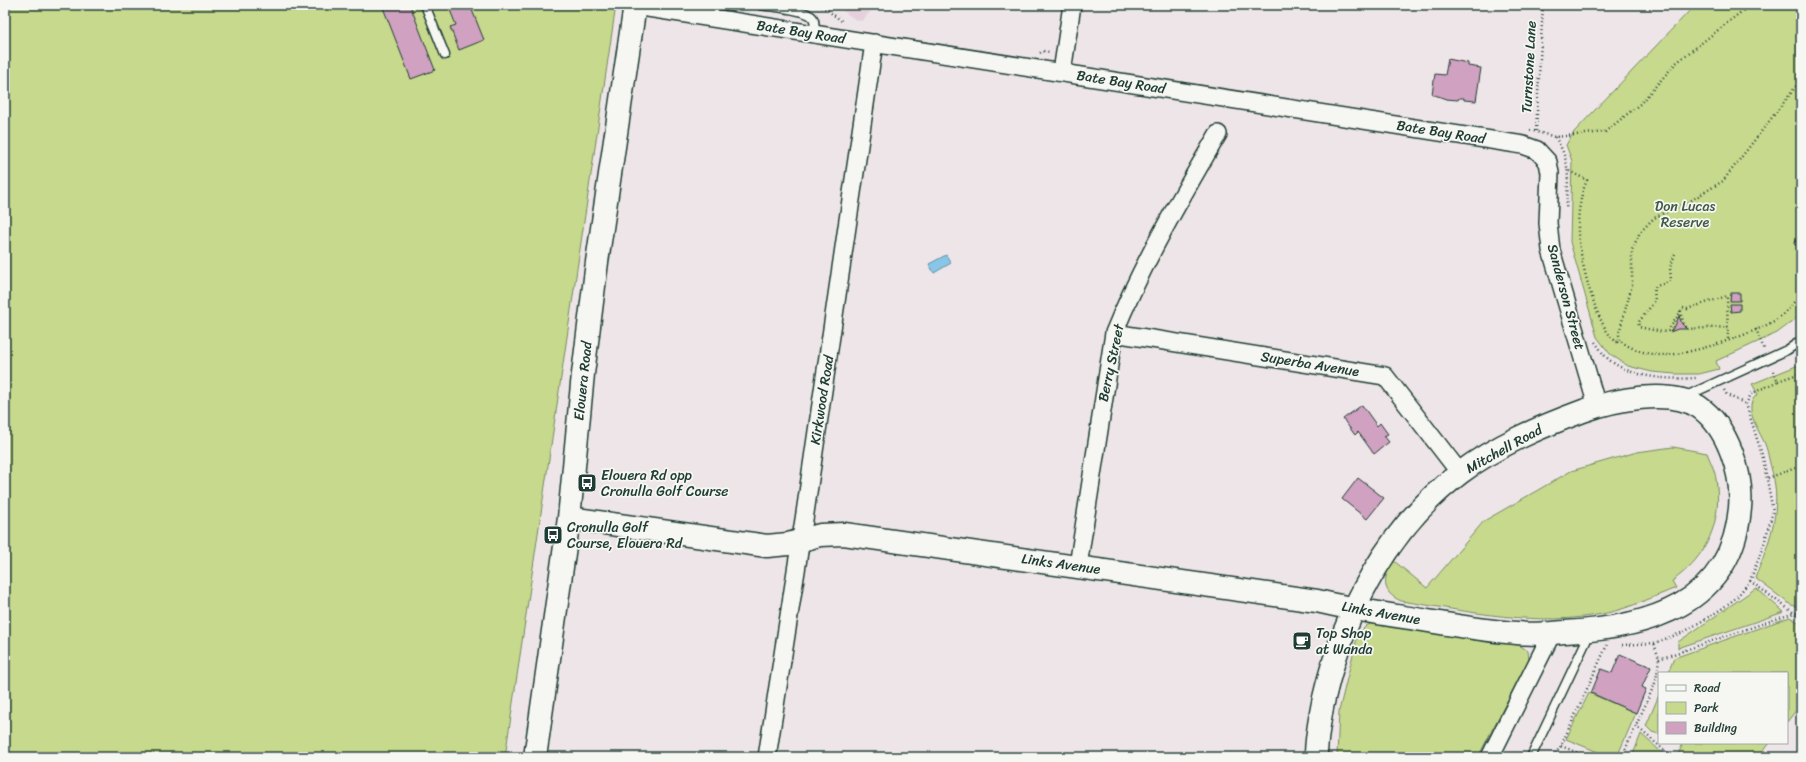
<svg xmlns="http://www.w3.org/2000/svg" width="1806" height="762" font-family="Sriracha,sans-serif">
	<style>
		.built { fill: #e5d1dc }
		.green { fill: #c7d98d; stroke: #738b60 }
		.water { fill: #88c6e8; stroke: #5e8fa0 }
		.building { fill: #d0a1c0; stroke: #1f3d34 }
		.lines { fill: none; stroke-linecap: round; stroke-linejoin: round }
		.lane-casing { stroke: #1f3d34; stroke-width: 11 }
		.street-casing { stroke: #1f3d34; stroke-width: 20 }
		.secondary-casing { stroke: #1f3d34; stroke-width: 25 }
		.path { stroke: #1f3d34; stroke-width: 2.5; stroke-dasharray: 1 3; stroke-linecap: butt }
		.lane { stroke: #f6f6f2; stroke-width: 8 }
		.street { stroke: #f6f6f2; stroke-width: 17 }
		.secondary { stroke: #f6f6f2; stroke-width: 22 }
		.labels { text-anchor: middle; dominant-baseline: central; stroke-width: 3.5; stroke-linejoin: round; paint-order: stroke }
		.street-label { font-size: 14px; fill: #1f3d34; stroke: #f6f6f2 }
		.park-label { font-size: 14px; fill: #415c46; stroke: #f6f6f2 }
		.poi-label { font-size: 14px; fill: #1f3d34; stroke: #f6f6f2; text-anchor: start }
	</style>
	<rect width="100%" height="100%" fill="#eee5e8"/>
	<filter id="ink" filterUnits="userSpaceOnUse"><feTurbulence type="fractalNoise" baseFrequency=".025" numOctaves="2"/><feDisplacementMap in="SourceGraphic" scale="8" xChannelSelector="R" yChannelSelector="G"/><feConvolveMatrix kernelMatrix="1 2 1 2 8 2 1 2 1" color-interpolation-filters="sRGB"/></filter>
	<g filter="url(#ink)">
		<path class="built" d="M828 5H876L862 21 856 20 836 6Z"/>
		<path class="green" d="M5 5H616L505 757H5Z
			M1695 5H1801V315L1777 333 1716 361 1719 369 1699 374H1675L1652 372 1628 366 1610 354 1597 337 1570 242 1572 161 1566 145 1574 132Z
			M1801 364V607L1791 605 1755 578C1767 548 1779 520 1775 486 1774 477 1771 468 1769 459 1768 454 1767 449 1765 444 1759 430 1741 406 1758 394L1752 384Z
			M1673 447 1707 453C1710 461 1715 470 1716 479 1723 521 1707 557 1672 581L1676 588C1653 597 1630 608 1607 613 1539 628 1468 611 1401 601 1380 592 1383 576 1394 561L1427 588 1484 521 1571 471 1637 452Z
			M1756 588 1784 612 1678 648V642Z
			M1790 617 1801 624V704L1787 722V673H1668L1674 658Z
			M1372 623H1381L1519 645 1528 651 1529 659 1478 757H1337L1339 711 1358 634 1366 626Z
			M1589 693 1636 713 1617 757H1610L1566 739Z
			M1659 695V734L1652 732 1646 726Z
			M1641 734 1667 757H1632Z
			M1683 743H1769L1758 757H1681L1678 755Z"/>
		<path class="water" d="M946 255 951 263 934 273 929 264Z"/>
		<path class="building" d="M382 5H410L435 70 411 79Z
			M448 5H470L484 40 459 50 450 27 456 25Z
			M1448 59 1468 63V66L1481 68 1476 101 1464 100V98H1459L1458 100 1446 99 1432 94 1435 74 1445 75Z
			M1801 233V249L1794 244Z
			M1731 293H1740V301H1730Z
			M1730 304H1740V311L1731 312Z
			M1679 316 1682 324 1687 329H1678L1670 332 1675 326Z
			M1362 405 1377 426 1380 423 1388 434 1384 436 1389 442 1374 454 1358 432 1355 435 1343 419Z
			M1358 478 1384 498 1367 519 1342 499Z
			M1620 654 1651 667 1642 687 1646 689 1636 713 1591 693 1601 669 1612 673Z"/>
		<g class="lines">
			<g class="lane-casing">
				<path id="lane" d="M425 5 445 55
					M760 5C772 7 807 9 813 18 816 23 814 29 814 33
					M708 18 711 5
					M1684 397 1787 350 1801 341
					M1531 757 1590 633"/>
			</g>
			<g class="street-casing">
				<path id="street" d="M635 6 1523 145 1537 150 1548 162 1550 173 1548 223 1551 250 1597 406
					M1062 72 1072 5
					M1114 333 1385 376 1460 473
					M1078 566 1114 333C1142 264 1180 199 1218 134
					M767 757 805 513 874 43
					M1490 757 1552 633"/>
			</g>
			<g class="secondary-casing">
				<path id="secondary" d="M569 518 767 546 788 544 820 535 844 534 1317 601C1354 610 1391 615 1428 621 1458 626 1487 631 1517 633 1533 635 1549 633 1565 632 1647 628 1732 605 1740 508 1743 474 1728 427 1699 407 1670 388 1613 400 1583 411 1540 427 1497 445 1460 473 1388 528 1344 611 1324 698 1320 717 1316 737 1316 757
					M535 757 569 518 583 374 597 262 635 5"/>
			</g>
			<path class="path" d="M817 6 823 7 843 22
				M1040 53 1043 51 1050 52
				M1801 80 1723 181 1690 201 1654 218 1640 232 1632 250V285L1619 333V340C1632 350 1651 356 1667 355 1694 353 1755 334 1777 319 1787 312 1795 302 1801 292
				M1530 130 1555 137 1605 132 1640 104 1676 63 1750 5
				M1536 131 1543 5
				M1555 137C1572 163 1568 181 1566 210
				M1569 171 1587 180C1580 196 1578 213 1578 231 1579 256 1596 329 1617 342L1619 340
				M1675 254 1670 268 1671 280 1669 282 1656 286 1654 289 1655 301 1638 323 1639 327 1662 332 1668 331 1683 308 1687 309 1727 296 1728 339
				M1680 311 1684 325 1687 329 1728 327
				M1756 329 1764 349
				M1595 342C1599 347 1602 353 1606 357 1628 378 1668 380 1696 378
				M1778 381 1801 373
				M1724 390 1727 395 1746 404
				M1768 478 1801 466
				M1750 581 1794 613H1801
				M1622 645 1654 643 1684 632 1720 610 1736 598 1750 581 1764 544 1773 511 1763 458 1746 404 1751 394 1778 381 1772 369
				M1659 659 1794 613 1801 618
				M1636 726 1672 757
				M1561 746 1589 757
				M788 757V755
				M1553 757 1561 746 1607 645
				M1622 757 1656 681 1659 659 1654 643"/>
			<use href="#lane" class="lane"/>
			<use href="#street" class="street"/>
			<use href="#secondary" class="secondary"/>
		</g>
	</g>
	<defs>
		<g id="bus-square" transform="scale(1)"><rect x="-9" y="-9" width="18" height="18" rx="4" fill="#1f3d34" stroke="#f6f6f2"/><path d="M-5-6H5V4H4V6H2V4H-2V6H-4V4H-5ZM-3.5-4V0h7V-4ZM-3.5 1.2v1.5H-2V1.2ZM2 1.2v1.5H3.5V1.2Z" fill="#fff"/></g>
		<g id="cafe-square" transform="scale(1)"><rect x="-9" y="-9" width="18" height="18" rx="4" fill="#1f3d34" stroke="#f6f6f2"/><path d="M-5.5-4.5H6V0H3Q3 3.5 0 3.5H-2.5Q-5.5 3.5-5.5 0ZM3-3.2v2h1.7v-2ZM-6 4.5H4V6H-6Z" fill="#fff"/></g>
	</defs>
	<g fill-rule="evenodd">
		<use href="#bus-square" x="587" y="483"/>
		<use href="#bus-square" x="553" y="535"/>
		<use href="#cafe-square" x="1302" y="641"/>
	</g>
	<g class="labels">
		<g class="street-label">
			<text transform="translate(801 32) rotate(9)">Bate Bay Road</text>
			<text transform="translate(1529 67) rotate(-87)">Turnstone Lane</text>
			<text transform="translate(1121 82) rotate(9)">Bate Bay Road</text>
			<text transform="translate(1441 132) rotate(9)">Bate Bay Road</text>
			<text transform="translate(1566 297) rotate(75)">Sanderson Street</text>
			<text transform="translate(1111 363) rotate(-78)">Berry Street</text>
			<text transform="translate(1310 364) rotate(9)">Superba Avenue</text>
			<text transform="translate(583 381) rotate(-84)">Elouera Road</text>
			<text transform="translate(822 400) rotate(-81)">Kirkwood Road</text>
			<text transform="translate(1504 449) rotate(-29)">Mitchell Road</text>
			<text transform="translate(1061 564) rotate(8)">Links Avenue</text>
			<text transform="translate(1381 613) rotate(10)">Links Avenue</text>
		</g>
		<g class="park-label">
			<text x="1685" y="206">Don Lucas<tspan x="1685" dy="16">Reserve</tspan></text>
		</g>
		<g class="poi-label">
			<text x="601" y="475">Elouera Rd opp<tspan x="601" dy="16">Cronulla Golf Course</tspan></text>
			<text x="567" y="527">Cronulla Golf<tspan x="567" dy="16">Course, Elouera Rd</tspan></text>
			<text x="1316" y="633">Top Shop<tspan x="1316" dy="16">at Wanda</tspan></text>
		</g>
	</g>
	<rect width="1806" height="762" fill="none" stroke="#f6f6f2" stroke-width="20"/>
	<rect x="10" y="10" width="1786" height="742" fill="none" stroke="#1f3d34" stroke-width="1.5" filter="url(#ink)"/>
	<rect x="1658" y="672" width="130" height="72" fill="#f6f6f2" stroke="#a0aca6"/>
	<rect x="1666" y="685" width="20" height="6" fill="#f6f6f2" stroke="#a0aca6"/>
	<text x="1694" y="692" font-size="12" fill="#1f3d34">Road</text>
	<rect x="1666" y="702" width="20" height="12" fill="#c7d98d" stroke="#a0aca6"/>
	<text x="1694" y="712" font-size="12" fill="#1f3d34">Park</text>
	<rect x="1666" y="722" width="20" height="12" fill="#d0a1c0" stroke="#a0aca6"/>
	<text x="1694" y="732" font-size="12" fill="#1f3d34">Building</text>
</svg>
